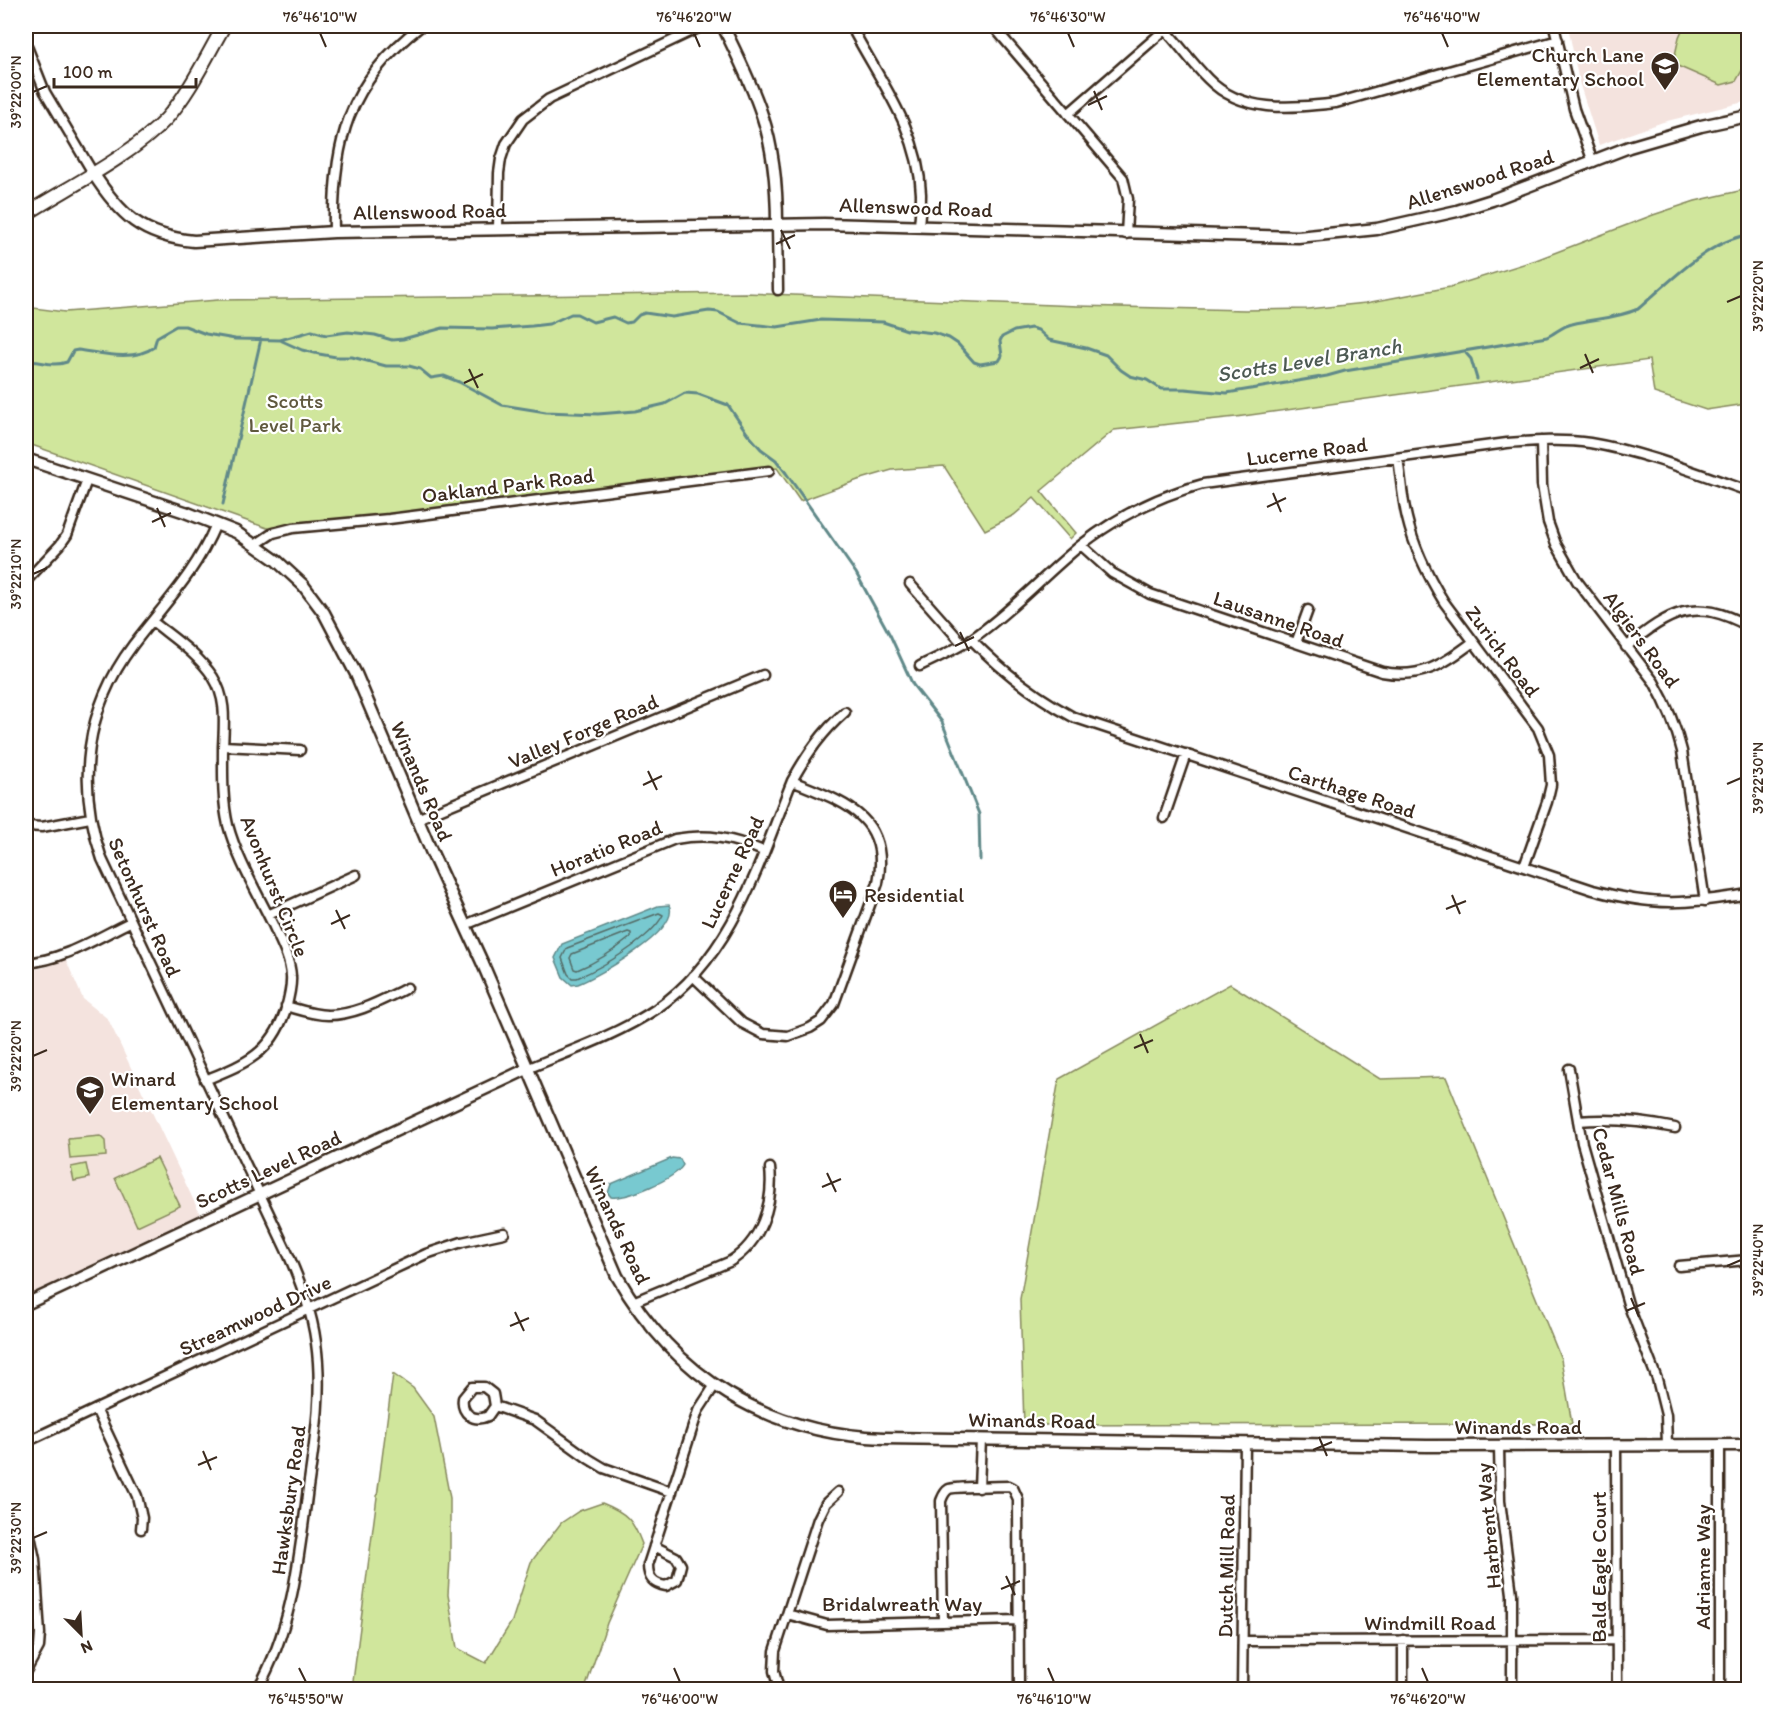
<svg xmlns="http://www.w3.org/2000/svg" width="1774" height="1715" font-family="Itim,sans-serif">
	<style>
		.built { fill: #f4e3de }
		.green { fill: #d0e69c; stroke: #86885d; stroke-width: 1.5 }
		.water { fill: #78c9d0; stroke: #608989; stroke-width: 1.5 }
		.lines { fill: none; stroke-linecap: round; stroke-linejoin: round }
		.shore { stroke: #536a65; stroke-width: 1.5 }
		.stream { stroke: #608989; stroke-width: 3 }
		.minor-casing { stroke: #3b2a1e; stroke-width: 13 }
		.tertiary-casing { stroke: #3b2a1e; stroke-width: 15 }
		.secondary-casing { stroke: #3b2a1e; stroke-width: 16 }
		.minor { stroke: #fff; stroke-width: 8 }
		.tertiary { stroke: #fff; stroke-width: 10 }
		.secondary { stroke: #fff; stroke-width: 12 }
		.ticks { fill: none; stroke: #3b2a1e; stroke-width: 2 }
		.labels { text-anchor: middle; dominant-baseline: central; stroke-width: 4.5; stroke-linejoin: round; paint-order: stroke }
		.poi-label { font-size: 21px; fill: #3b2a1e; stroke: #fff; text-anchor: start }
		.street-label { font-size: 21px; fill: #3b2a1e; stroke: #fff }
		.park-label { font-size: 21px; fill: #60593e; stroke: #fff }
		.water-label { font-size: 22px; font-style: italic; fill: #4d5a53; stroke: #fff }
		.neatline { fill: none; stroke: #3b2a1e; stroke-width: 2 }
		.ticks-label { font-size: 15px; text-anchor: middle; fill: #3b2a1e }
	</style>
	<rect width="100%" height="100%" fill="#fff"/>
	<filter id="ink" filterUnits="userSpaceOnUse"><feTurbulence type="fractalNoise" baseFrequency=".0167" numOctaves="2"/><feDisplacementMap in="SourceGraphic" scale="12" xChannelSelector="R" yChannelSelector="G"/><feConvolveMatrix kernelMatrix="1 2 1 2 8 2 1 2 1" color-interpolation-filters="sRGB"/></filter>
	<g filter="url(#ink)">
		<path class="built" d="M1568 26H1748V101L1663 122 1599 145 1579 82Z
			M66 960 83 999 108 1019 200 1214 26 1296V970L43 968Z"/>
		<path class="green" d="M1684 26H1748V60L1736 81 1721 85 1673 64 1679 37Z
			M1748 189V401L1746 404 1706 410 1654 393 1649 360 1236 417 1114 430 1041 491 1076 533 1070 539 1034 498 1014 515 985 530 944 466 892 470 858 480 800 501 777 468 731 475 267 528 26 443V307L65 312 218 300 745 293 1078 306 1245 310 1308 309 1366 303 1450 287 1536 260 1653 215 1695 201Z
			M1230 984 1380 1079 1446 1077 1561 1359 1572 1424 1024 1425 1020 1299 1059 1079Z
			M100 1136 105 1141 106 1156 70 1159 68 1139Z
			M157 1158 180 1206 137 1226 115 1178Z
			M86 1164 89 1178 74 1181 71 1167Z
			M393 1374 413 1388 434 1417 450 1498V1559L448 1595 457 1648 486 1663 512 1621 531 1562 561 1523 579 1511 602 1503C627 1513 633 1520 642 1544L607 1623 585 1689H352Z"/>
		<path class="water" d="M669 905C682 930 598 976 578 984L572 985 563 977 555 958 562 944 658 906Z
			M672 1158 680 1159 683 1165C675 1179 627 1199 611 1197L608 1193 611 1184Z"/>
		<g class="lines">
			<path class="shore" d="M659 913 663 915C651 939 601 968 577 978H572L568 974 562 958 567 948Z
				M628 932 631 933V937C615 950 597 962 577 970L574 969 570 958 572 954Z"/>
			<path class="stream" d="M282 341 302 350 319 354 336 357H352L386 366H409L420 369 431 378 444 376 459 382 502 405 546 412 598 414 635 411 665 404 685 393 698 394 728 405 747 433 761 449 776 460 786 473 856 573 891 637 913 685 942 722 979 814 980 860
				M1464 351 1471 359 1477 379
				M26 362C41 359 49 368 67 362L73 351 78 350C100 353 134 362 154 347L157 337 176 326H185L206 334 235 339 280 340 312 331 326 335 348 332 375 335 392 340 403 339 443 328 492 329 532 326 549 324 571 314H577L593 322 613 317 626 323 632 322 639 315 645 313 672 317 709 311 718 312 740 323 777 327 821 320 883 322 907 330 934 333 949 338 958 344 974 362 980 364 999 361 1002 356 1000 341 1002 337 1014 331 1031 328 1038 330 1049 340 1086 348 1106 355 1121 370 1130 376 1147 380 1161 389H1185L1227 393 1327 376 1345 371 1547 337C1556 333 1562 326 1572 324 1596 318 1615 319 1638 309 1668 283 1708 241 1748 235
				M223 504 261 339"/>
			<g class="minor-casing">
				<path id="minor" d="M851 26C879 80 919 129 921 194 921 204 920 215 919 226
					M993 26 1123 178 1128 199 1126 234
					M1162 26C1178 43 1191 62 1208 79 1242 114 1292 108 1336 103L1558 40
					M1554 26 1574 109 1593 162
					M26 44 45 92 93 173
					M1068 114 1169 26
					M777 225 778 290
					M498 229 499 173 501 159 506 144 523 119 549 99 703 26
					M334 232C332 143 348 82 421 26
					M1541 441 1542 485 1548 522 1556 544 1577 581 1654 682C1667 705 1676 726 1682 751L1705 901
					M1398 458C1401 477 1402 498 1407 518 1414 548 1428 576 1444 602L1538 728 1549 755 1551 785 1547 802 1524 867
					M216 524C195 574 165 603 133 645 85 709 76 784 102 859L289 1256C301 1284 312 1312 316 1343 323 1392 315 1439 308 1488 299 1558 293 1627 257 1690
					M255 545 273 533 293 528 389 519 769 471
					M1081 545 1112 573 1150 594 1382 672C1421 679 1443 665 1473 642
					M26 581 60 545 67 535 87 480
					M910 584 963 644
					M152 621C173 638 198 654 213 677 227 699 224 722 223 747 223 773 222 799 228 825 237 859 257 892 273 925 280 941 290 958 291 976 292 988 288 1001 285 1012 270 1055 244 1064 205 1080
					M971 639C1002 671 1034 696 1073 717L1593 890C1654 907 1688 904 1748 894
					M1296 643 1308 610
					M1626 647C1671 611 1694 597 1748 626
					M920 666C938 657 957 649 973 638 1012 611 1044 575 1081 545 1118 516 1158 496 1203 484L1507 443C1535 441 1563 439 1590 443 1644 452 1696 473 1748 491
					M223 746 300 750
					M1164 818 1186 754
					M417 819 763 675
					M26 826 42 827 90 818
					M268 915 356 875
					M465 925 675 839C708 833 733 838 763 851
					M26 963C63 960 97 938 130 922
					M693 976 742 1023 763 1034 788 1036 810 1028 821 1021 834 1004 878 883C891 816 843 802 792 781
					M286 1006C300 1010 314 1015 328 1015 356 1015 382 1000 407 988
					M527 1069C570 1051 617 1035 656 1009 733 956 759 863 792 781 807 754 822 732 845 712
					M1569 1069 1582 1143 1628 1304 1657 1379 1666 1415 1667 1445
					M1578 1121C1612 1118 1642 1121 1675 1128
					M1679 1266 1748 1260
					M633 1302 729 1262C761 1243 774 1204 770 1168
					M495 1406 488 1416C473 1423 461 1413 463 1398L472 1387H484L493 1394 495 1406 535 1420 589 1459 604 1468 672 1492
					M96 1409 137 1496 142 1518 141 1529
					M26 1442 426 1254 462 1242 504 1233
					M1616 1445 1617 1690
					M1720 1445V1690
					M1499 1446 1500 1501 1512 1594V1690
					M979 1488 981 1439
					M26 1517 35 1559 40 1634 39 1647 26 1671
					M654 1546 676 1557 681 1565 677 1580 666 1586C653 1584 648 1578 648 1565L698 1411 715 1385
					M787 1614 827 1625 1019 1620
					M943 1622 941 1501C943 1496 944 1492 949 1489 953 1487 1003 1486 1009 1486L1013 1488 1018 1499 1019 1690
					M1403 1640V1690
					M1243 1641 1617 1640
					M779 1690 774 1671 775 1651 818 1519 826 1503 838 1492
					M1242 1690 1245 1443"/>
			</g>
			<g class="tertiary-casing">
				<path id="tertiary" d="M723 26C737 55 752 84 762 115 774 150 777 188 777 225
					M93 173C120 215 142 236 194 241L334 232 824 224 1298 237 1377 229 1457 211 1492 200 1629 147 1701 126 1748 116
					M26 459 185 512 236 532 277 561 303 585 324 613 356 674 432 853 482 962 617 1276C675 1378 767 1434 884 1438L1427 1446 1748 1445
					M26 1304 527 1069"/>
			</g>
			<g class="secondary-casing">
				<path id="secondary" d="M26 214C70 186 130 157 166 119 190 92 206 57 224 26"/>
			</g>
			<use href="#minor" class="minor"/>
			<use href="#tertiary" class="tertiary"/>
			<use href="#secondary" class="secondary"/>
		</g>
	</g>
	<path class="ticks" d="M320 33 326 47M694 33 700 47M1068 33 1074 47M1442 33 1448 47M1094 91 1102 110M33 92 47 86M1088 105 1107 96M781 230 790 249M776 244 795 235M1727 302 1741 296M1585 354 1593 373M1580 368 1599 359M469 369 478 388M464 383 483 374M1273 493 1281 512M1267 507 1286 498M157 508 165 527M152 522 171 513M33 574 47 568M960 632 969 651M955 646 974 637M648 771 657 790M1727 784 1741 778M643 785 662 776M1452 895 1460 914M1446 909 1466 901M336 910 345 929M331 924 350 915M1140 1034 1148 1053M1134 1048 1153 1040M33 1056 47 1050M827 1173 836 1192M822 1187 841 1179M1727 1266 1741 1260M1631 1298 1639 1317M1626 1311 1645 1303M515 1312 524 1331M510 1326 529 1318M1319 1437 1327 1456M1313 1450 1332 1442M203 1451 211 1470M198 1465 217 1457M33 1538 47 1532M1006 1576 1015 1595M1001 1589 1020 1581M299 1668 306 1682M674 1668 680 1682M1048 1668 1054 1682M1422 1668 1428 1682"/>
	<defs>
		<g id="school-pin" transform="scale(1.5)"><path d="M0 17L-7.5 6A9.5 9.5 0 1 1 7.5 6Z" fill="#3b2a1e" stroke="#fff"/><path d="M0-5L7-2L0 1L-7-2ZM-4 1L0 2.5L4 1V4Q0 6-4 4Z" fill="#fff"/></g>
		<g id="hotel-pin" transform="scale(1.5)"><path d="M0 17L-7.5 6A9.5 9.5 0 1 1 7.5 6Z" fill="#3b2a1e" stroke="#fff"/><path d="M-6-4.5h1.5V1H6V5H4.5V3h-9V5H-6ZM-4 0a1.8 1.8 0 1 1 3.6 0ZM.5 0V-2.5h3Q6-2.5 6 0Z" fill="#fff"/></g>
	</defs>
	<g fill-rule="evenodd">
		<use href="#school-pin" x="1665" y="66"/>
		<use href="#hotel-pin" x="843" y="894"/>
		<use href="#school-pin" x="90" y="1090"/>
	</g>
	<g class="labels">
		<g class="poi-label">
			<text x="1644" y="54" text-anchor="end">Church Lane<tspan x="1644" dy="24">Elementary School</tspan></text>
			<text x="864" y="894">Residential</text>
			<text x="111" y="1078">Winard<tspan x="111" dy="24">Elementary School</tspan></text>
		</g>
		<g class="street-label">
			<text transform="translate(1480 179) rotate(-18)">Allenswood Road</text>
			<text transform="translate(916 207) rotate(2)">Allenswood Road</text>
			<text transform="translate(430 211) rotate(-1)">Allenswood Road</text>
			<text transform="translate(1307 451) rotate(-7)">Lucerne Road</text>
			<text transform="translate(508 485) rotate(-7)">Oakland Park Road</text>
			<text transform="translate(1279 619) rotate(19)">Lausanne Road</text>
			<text transform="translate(1642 639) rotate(54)">Algiers Road</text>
			<text transform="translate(1503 651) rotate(53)">Zurich Road</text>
			<text transform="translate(583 731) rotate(-23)">Valley Forge Road</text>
			<text transform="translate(422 781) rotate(67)">Winands Road</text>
			<text transform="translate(1352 791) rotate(18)">Carthage Road</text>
			<text transform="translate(606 848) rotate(-22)">Horatio Road</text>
			<text transform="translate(732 872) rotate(-65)">Lucerne Road</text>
			<text transform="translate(275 886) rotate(68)">Avonhurst Circle</text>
			<text transform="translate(145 907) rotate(66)">Setonhurst Road</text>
			<text transform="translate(268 1169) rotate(-25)">Scotts Level Road</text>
			<text transform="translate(1619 1201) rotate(75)">Cedar Mills Road</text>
			<text transform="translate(618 1225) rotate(65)">Winands Road</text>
			<text transform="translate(255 1315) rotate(-25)">Streamwood Drive</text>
			<text transform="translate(1032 1420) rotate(1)">Winands Road</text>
			<text x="1518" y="1426">Winands Road</text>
			<text transform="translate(288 1500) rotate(-82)">Hawksbury Road</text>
			<text transform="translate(1488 1526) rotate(-95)">Harbrent Way</text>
			<text transform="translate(1226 1566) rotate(-89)">Dutch Mill Road</text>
			<text transform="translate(1598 1567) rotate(-90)">Bald Eagle Court</text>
			<text transform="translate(1702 1567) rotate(-90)">Adrianne Way</text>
			<text x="902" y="1603">Bridalwreath Way</text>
			<text x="1430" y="1622">Windmill Road</text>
		</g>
		<g class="park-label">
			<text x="295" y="400">Scotts<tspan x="295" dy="24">Level Park</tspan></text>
		</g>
		<g class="water-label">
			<text transform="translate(1309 360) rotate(-9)">Scotts Level Branch</text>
		</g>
	</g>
	<rect width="1774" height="1715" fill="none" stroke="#fff" stroke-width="66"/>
	<g transform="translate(81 1634) rotate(156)" stroke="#ffffff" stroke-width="4.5" paint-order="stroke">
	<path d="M0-4.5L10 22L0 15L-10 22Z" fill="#3b2a1e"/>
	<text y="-9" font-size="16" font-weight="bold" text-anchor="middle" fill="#3b2a1e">N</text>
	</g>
	<path d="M54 78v9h142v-9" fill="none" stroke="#3b2a1e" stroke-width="3"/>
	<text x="63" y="78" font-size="18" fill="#3b2a1e" stroke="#ffffff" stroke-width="4.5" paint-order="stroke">100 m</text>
	<rect x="33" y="33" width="1708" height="1649" class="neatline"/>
	<g class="ticks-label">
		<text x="320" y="22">76°46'10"W</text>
		<text x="694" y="22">76°46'20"W</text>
		<text x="1068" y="22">76°46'30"W</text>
		<text x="1442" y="22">76°46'40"W</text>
		<text transform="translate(16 92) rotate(-90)" y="5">39°22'00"N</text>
		<text transform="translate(1758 296) rotate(-90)" y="5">39°22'20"N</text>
		<text transform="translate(16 574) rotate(-90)" y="5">39°22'10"N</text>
		<text transform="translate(1758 778) rotate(-90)" y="5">39°22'30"N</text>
		<text transform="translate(16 1056) rotate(-90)" y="5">39°22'20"N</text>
		<text transform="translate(1758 1260) rotate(-90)" y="5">39°22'40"N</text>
		<text transform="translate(16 1538) rotate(-90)" y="5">39°22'30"N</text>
		<text x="306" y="1704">76°45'50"W</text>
		<text x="680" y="1704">76°46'00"W</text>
		<text x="1054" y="1704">76°46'10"W</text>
		<text x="1428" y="1704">76°46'20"W</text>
	</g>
</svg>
